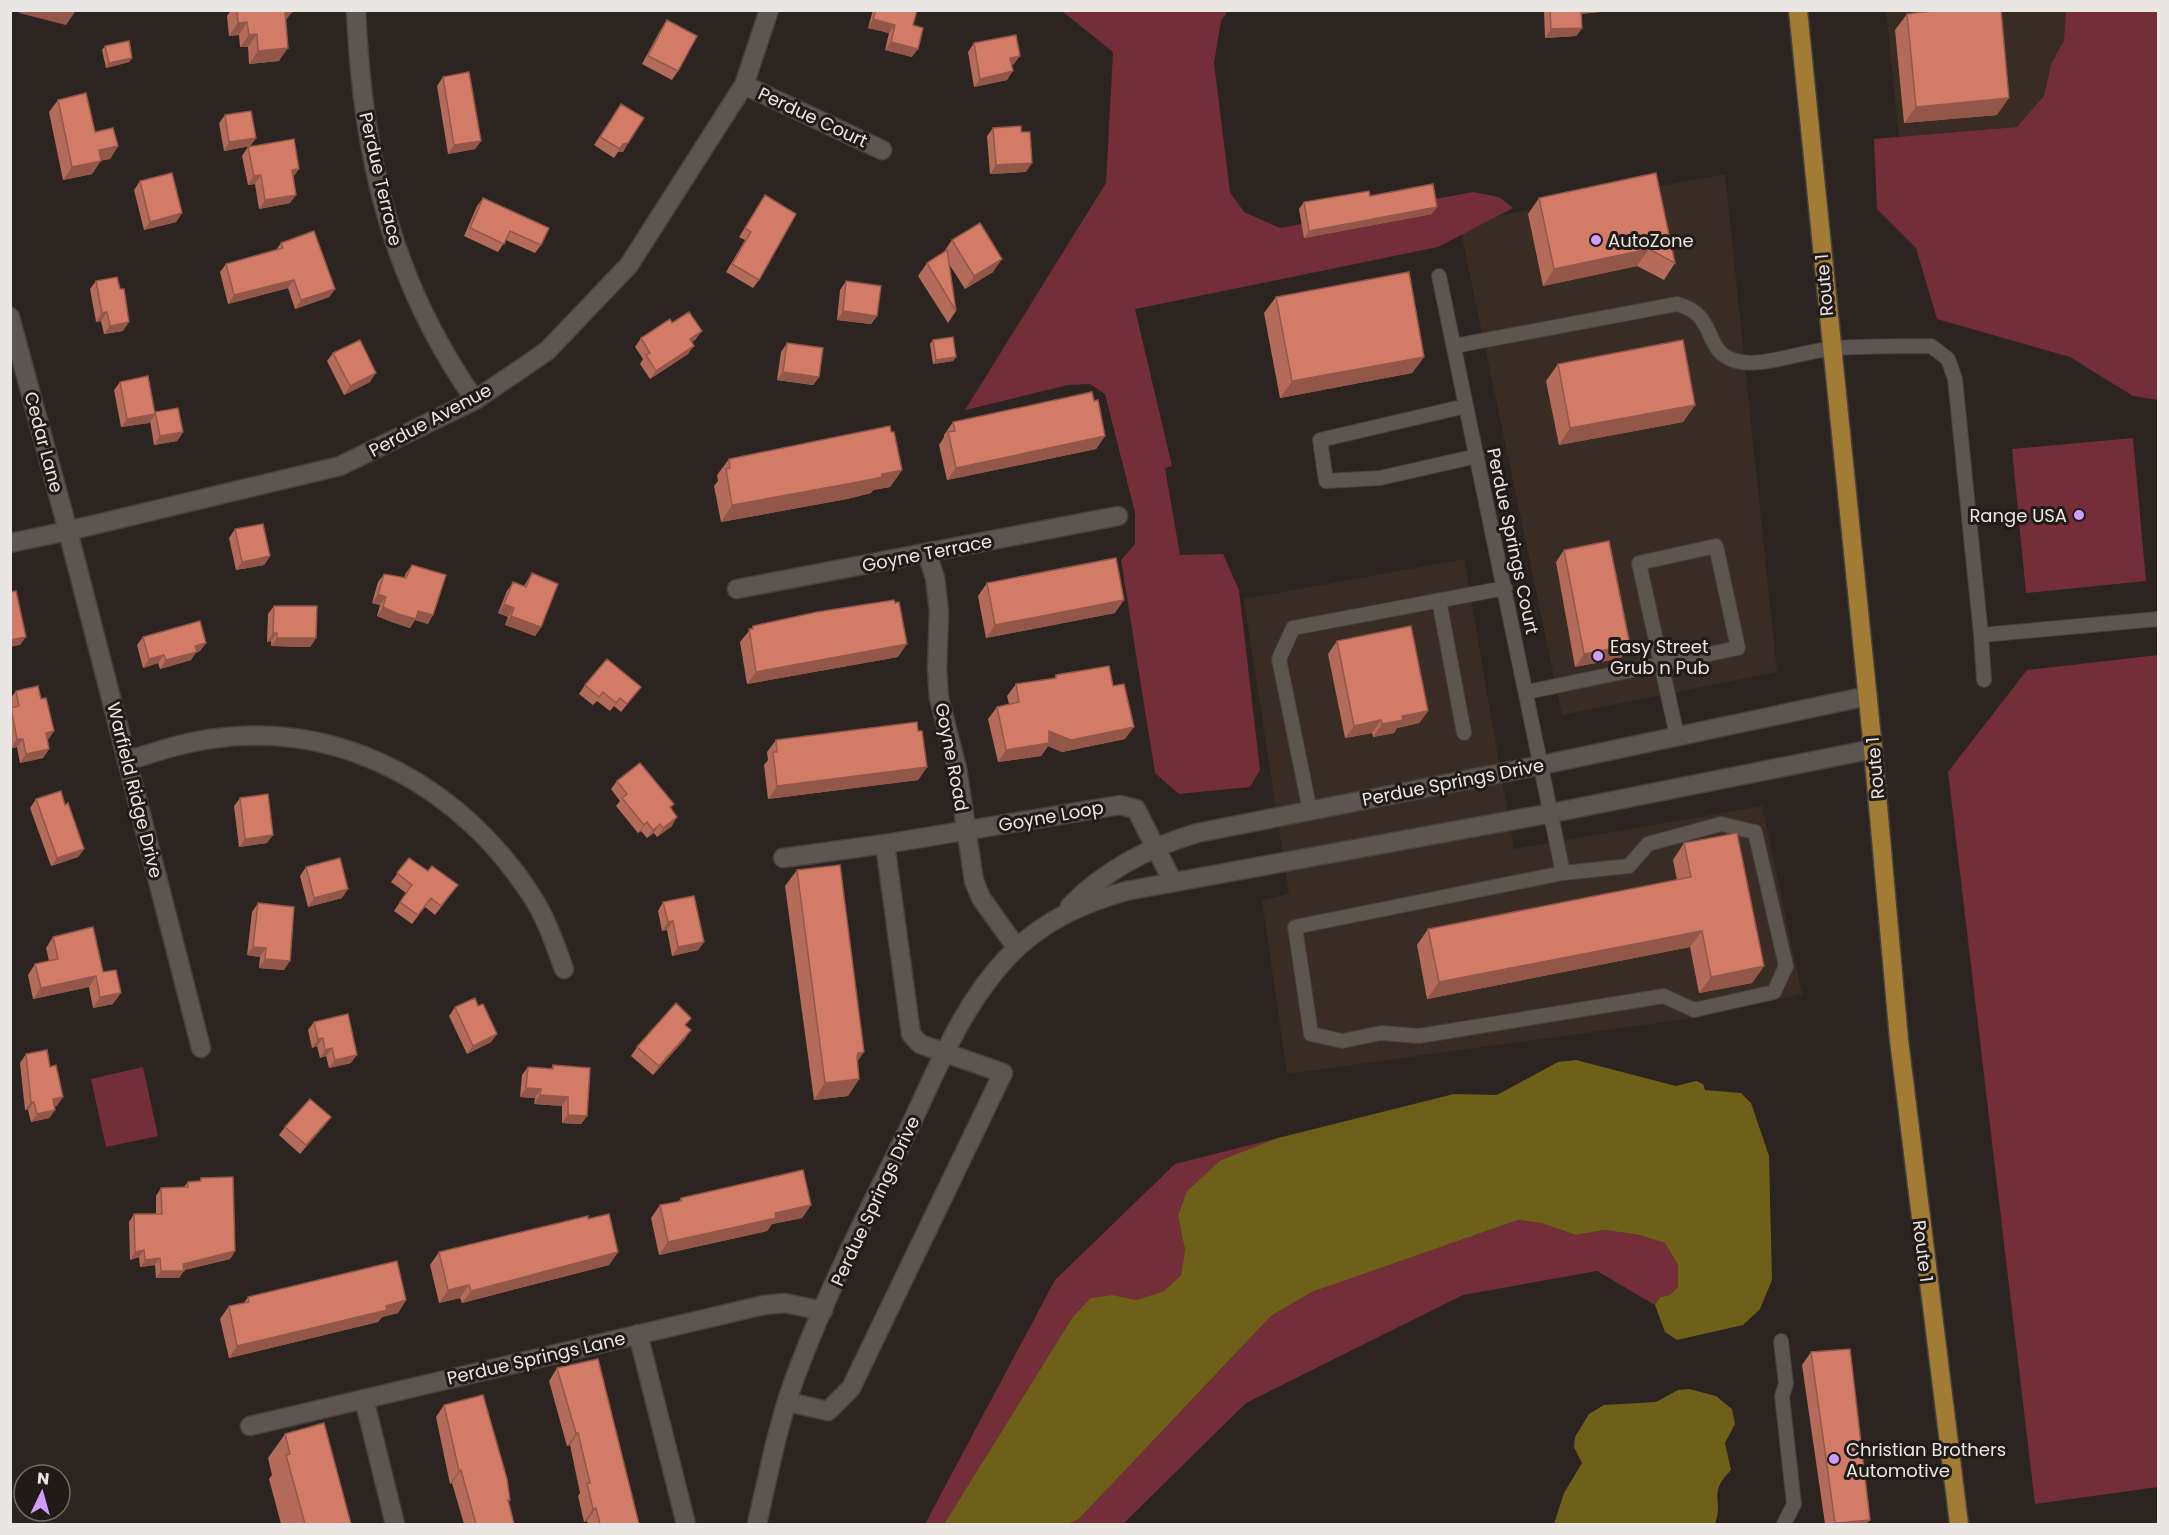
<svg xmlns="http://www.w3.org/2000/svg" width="2169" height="1535" font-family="Poppins,sans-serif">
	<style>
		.built { fill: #382c24 }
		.green { fill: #732e39 }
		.water { fill: #6e6019 }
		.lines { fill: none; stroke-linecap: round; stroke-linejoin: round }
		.service-casing { stroke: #47413d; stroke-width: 16 }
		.minor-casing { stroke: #47413d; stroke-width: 21 }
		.primary-casing { stroke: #47413d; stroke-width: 21 }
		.service { stroke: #5c5550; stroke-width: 14 }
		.minor { stroke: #5c5550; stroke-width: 18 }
		.primary { stroke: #a27b35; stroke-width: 18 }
		.wall { fill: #b56b59 }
		.shaded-wall { fill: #935749 }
		.building { fill: #d27c68; stroke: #935749; stroke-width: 1.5 }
		.poi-dot { fill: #d29cfd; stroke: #211b17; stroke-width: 2 }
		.labels { text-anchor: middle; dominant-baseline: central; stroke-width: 6; stroke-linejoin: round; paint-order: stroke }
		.street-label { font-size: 18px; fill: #eae6e3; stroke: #211b17 }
		.poi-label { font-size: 18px; fill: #eae6e3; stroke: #211b17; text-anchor: start }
	</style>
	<rect width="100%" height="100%" fill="#2b2420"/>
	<path class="built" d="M1886 11H2066L2064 40 2051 64 2044 96 2018 127 1899 137Z
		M1725 174 1777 672 1562 715 1459 223Z
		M1464 559 1514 849 1762 806 1802 994 1694 1018 1287 1074 1262 900 1289 894 1244 599Z"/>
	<path class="green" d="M1062 11H1228L1221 21 1214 63 1230 192 1244 212 1280 228 1473 192 1499 197 1513 208 1438 247 1135 309 1172 466 1165 468 1180 555 1223 554 1239 590 1260 770 1250 787 1179 794 1155 773 1121 560 1135 544V513L1105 394 1090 384 1068 385 965 410 1106 183 1113 52Z
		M2066 11H2158V400L2133 396 2070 357 1937 319 1916 248 1877 209 1874 139 2017 127 2044 96 2051 64 2064 40Z
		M2133 438 2146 581 2026 593 2012 449Z
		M2158 655V1487L2035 1504 1948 772 2027 670Z
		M143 1067 158 1136 106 1147 91 1079Z
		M1278 1138 1221 1160 1178 1216 1185 1250 1181 1275 1164 1291 1136 1300 1113 1295 1072 1318 944 1524H925L1055 1280 1175 1164Z
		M1518 1220 1541 1223 1576 1235 1605 1230 1639 1235 1665 1243 1678 1265V1287L1670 1295 1660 1297 1655 1305 1597 1271 1463 1295 1246 1403 1123 1524H1068L1079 1519 1271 1316 1312 1292Z"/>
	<path class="water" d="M1576 1060 1676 1086 1696 1081 1703 1084 1705 1090 1741 1093 1751 1103 1769 1156 1772 1280 1760 1309 1743 1325 1677 1340 1665 1332 1655 1305 1660 1297 1670 1295 1678 1287V1265L1665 1243 1639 1235 1605 1230 1576 1235 1541 1223 1518 1220 1312 1292 1271 1316 1079 1519 1068 1524H944L1072 1318 1091 1298 1113 1295 1136 1300 1164 1291 1181 1275 1185 1250 1178 1216 1187 1191 1221 1160 1278 1138 1454 1094 1497 1095 1558 1062Z
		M1689 1389 1716 1396 1732 1409 1735 1424 1725 1443 1731 1470C1707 1494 1724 1500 1715 1524H1554L1564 1493 1582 1463 1574 1447 1575 1437 1589 1414 1604 1405 1656 1402 1678 1390Z"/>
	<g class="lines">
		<g class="service-casing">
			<path id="service" d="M1439 276 1563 873 1295 927 1311 1034 1342 1041 1381 1033 1419 1036 1664 996 1694 1010 1774 992 1786 966 1755 832 1721 824 1648 844 1629 866 1563 873
				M1454 346 1677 304C1719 315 1701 351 1736 361 1762 368 1803 351 1830 349 1864 345 1898 347 1931 346L1948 359 1955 379 1981 635 2158 619
				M1466 406 1320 440 1326 481 1380 478 1477 456
				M1439 600 1464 733
				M1981 635 1984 680
				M1527 692 1738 648 1716 546 1639 563 1677 736
				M1310 811 1279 659 1293 628 1505 588
				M1781 1341 1786 1384 1782 1396 1794 1504 1784 1524"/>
		</g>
		<g class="minor-casing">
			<path id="minor" d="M356 10C362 154 391 281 475 400
				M744 85 882 150
				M10 317 68 531 201 1048
				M10 543 68 531 340 466 475 400 547 351 629 265 744 85 769 10
				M927 553 935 578 939 611 937 669 939 698 957 768 974 881 981 898 1017 948
				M737 589 1118 516
				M127 761C155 752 182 743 210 739 343 719 464 789 533 898 547 920 555 945 564 969
				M783 858 885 844
				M1070 906C1105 870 1150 847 1197 833L1542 765 1868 696
				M638 1334 686 1524
				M364 1399 395 1524
				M788 1402 828 1411 851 1388 1003 1073 920 1044 911 1034 885 844 1120 805 1136 809 1173 882
				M250 1426 764 1305 785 1303 823 1311
				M757 1524C769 1472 779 1417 799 1367 830 1285 871 1206 909 1128 937 1070 961 1007 1006 959 1039 923 1080 904 1126 891L1552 813 1873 749"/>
		</g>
		<g class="primary-casing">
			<path id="primary" d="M1798 10 1873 749 1899 1040 1959 1524"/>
		</g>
		<use href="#service" class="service"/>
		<use href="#minor" class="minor"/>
		<use href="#primary" class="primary"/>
	</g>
	<path class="wall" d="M231 10H292L285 21 279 61 249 64 248 47H240L239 35 229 36 227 16Z
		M873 10H917L913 25 912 57 885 50 889 33 868 28Z
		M1544 10H1620L1581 14 1582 28 1576 36 1545 38Z
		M1907 14 1997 115 1904 123 1895 30Z
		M667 20 678 71 672 80 642 64 661 29Z
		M974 43 1014 64 1011 65 1007 80 974 87 968 52Z
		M105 46 132 58 129 62 106 68 102 50Z
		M443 77 481 141 475 149 448 154 437 86Z
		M58 100 95 132 118 146 110 159 101 160 92 174 63 180 49 112Z
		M621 104 628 143 623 152H618L614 158 594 145Z
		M225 115 256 138 250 146 224 151 219 123Z
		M993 128 1021 132 1026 172 990 174 987 136Z
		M248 147 299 169 293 177 290 203 259 209 255 184 248 185 242 156Z
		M1656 173 1675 263 1664 280 1637 266 1543 286 1528 214 1539 198Z
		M140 181 182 213 176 222 144 230 134 190Z
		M765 195 759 280 753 288 726 272 745 240 739 237Z
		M1370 196 1432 214 1304 238 1299 209 1304 202Z
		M483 198 541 245 535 253 506 240 498 252 464 236 477 206Z
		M952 240 993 272 965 289 949 264 956 311 948 323 918 276 927 263 943 253Z
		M281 243 335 289 329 297 295 309 288 288 228 304 220 272 226 264 276 250Z
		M96 281 123 331 104 334 101 321 96 322 90 289Z
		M846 281 877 316 871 324 837 320 840 290Z
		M1276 297 1424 357 1412 373 1280 398 1264 313Z
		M672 323 696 339 692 342 688 354 650 379 640 364 643 359 635 347 641 338Z
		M933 340 956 357 953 361 933 364 930 344Z
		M787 343 819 377 813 385 777 380 781 352Z
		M333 353 370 382 344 395 327 361Z
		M1558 364 1695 405 1683 422 1559 445 1546 381Z
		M120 382 155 413V412L183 432 177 441 154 445 150 421 149 423 121 427 114 390Z
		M1094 401 1105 436 1096 449 947 480 939 445 944 437V435L953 422Z
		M729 459 902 470 890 487 873 490 871 493 847 499 721 522 714 486 718 481 717 475Z
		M235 529 270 556 264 565 236 570 229 538Z
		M1564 550 1621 658 1575 667 1556 562Z
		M412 565 428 624 415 620 410 628 392 622 377 616 380 605 372 603 378 582 384 574 404 578 406 573Z
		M532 573 541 627 535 636 505 625 508 617 498 613 507 591 513 582 524 586Z
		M987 583 1115 613 986 638 978 596Z
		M274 606 316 638 310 647 271 646V641L267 642 268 614Z
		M753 626 898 657 747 684 740 642Z
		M143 637 206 643 200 651 196 652 191 660 160 669 158 663 143 668 137 645Z
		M1337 641 1428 711 1419 723 1397 728 1394 733 1373 737 1372 733 1345 738 1328 654Z
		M1056 675 1113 686 1125 739 1062 752 1048 746 1041 756 998 762 988 719 997 707 1009 704 1007 696 1016 684 1054 679Z
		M585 685 641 687 621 712 614 706 610 711 597 701 593 705 579 694Z
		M16 691 41 699 54 731 47 740 49 749 43 758 20 763 17 747 11 748 10 708 11 707 10 699Z
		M918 731 927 767 918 780 768 799 764 765 768 760 767 752 776 740Z
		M617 781 674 804 671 808 672 826 657 837 654 833 647 838 641 831 638 833 616 806 620 801 611 789Z
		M240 798 267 843 239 847 234 806Z
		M36 799 65 805 84 849 78 857 51 866 30 808Z
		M1684 843 1764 966 1752 983 1699 993 1690 947 1427 999 1417 945 1428 929 1677 880 1673 860Z
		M409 858 452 893 435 915 425 907 412 924 394 911 406 893 391 882Z
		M306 867 342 898 308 907 300 876Z
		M797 870 857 1062 859 1079 848 1096 814 1100 785 886Z
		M663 902 704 942 698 950 672 956 667 930 662 931 658 911Z
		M258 903 284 970 259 968 260 957 247 955 252 912Z
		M53 937 103 972 113 1004 93 1008 89 987 33 999 28 975 35 964 49 961 46 948Z
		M478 1006 497 1034 491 1042 467 1054 449 1016 455 1007Z
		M314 1022 351 1063 329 1068 326 1056 320 1058 317 1046 312 1048 308 1030Z
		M686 1026 685 1039 653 1075 631 1056 637 1047Z
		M26 1054 57 1106H55V1110L49 1118 31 1122 28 1110H25L20 1063Z
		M553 1065 587 1116 581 1124 562 1123V1106L534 1104 535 1098 520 1097 522 1075 528 1067 551 1069Z
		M331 1117 325 1125 300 1154 279 1135 285 1127Z
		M201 1178 235 1251 230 1259 184 1270 179 1278H156L155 1265 140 1267 139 1257 130 1260 129 1222 134 1214H156V1196L161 1188 184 1187 188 1182 199 1181Z
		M681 1198 811 1205 802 1218 772 1224 767 1231 659 1255 651 1218 660 1205 678 1202Z
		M588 1219 618 1252 609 1265 462 1303 460 1298 439 1303 430 1265 439 1252Z
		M248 1297 406 1300 398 1313 382 1317 378 1322 229 1358 220 1319 229 1306 244 1303Z
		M1811 1352 1870 1520 1866 1524H1825L1802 1365Z
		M557 1368 639 1524H588L587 1521 584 1522 578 1496 580 1493 570 1445 567 1446 549 1381Z
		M444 1405 510 1500 509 1502 514 1524H464L452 1483 450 1484 436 1417Z
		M285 1434 351 1524H281L269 1479 272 1475 268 1458Z"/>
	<path class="shaded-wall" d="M21 10H69L75 12 66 25 19 13Z
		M1577 10H1620L1574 14Z
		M285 12H292L283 24Z
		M873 19 895 25 889 33 868 28Z
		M247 22 239 35 229 36 238 23Z
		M1582 28 1576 36 1545 38 1551 29Z
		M257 34 248 47H240L249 35Z
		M891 42 918 49 912 57 885 50Z
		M288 48 279 61 249 64 258 51Z
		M1020 56 1014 64 1004 66 1010 58Z
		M132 58 129 62 106 68 109 63Z
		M1013 71 1007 80 974 87 980 79Z
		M2009 98 1997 115 1904 123 1916 107Z
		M256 138 250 146 224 151 229 142Z
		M481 141 475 149 448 154 454 145Z
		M628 143 623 152H618L623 144Z
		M118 146 110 159 90 163 99 150Z
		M101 161 92 174 63 180 72 167Z
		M1032 163 1026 172 990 174 996 165Z
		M299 169 293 177 292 170Z
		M261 175 255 184 248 185 254 176Z
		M296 195 290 203 259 209 265 200Z
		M1437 207 1432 214 1304 238 1309 231Z
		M182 213 176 222 144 230 150 222Z
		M1649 249 1637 266 1543 286 1554 269Z
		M1002 259 993 272 965 289 974 276Z
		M294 280 288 288 228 304 234 295Z
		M335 289 329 297 295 309 301 300Z
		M843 311 877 316 871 324 837 320Z
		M107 312 101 321 96 322 102 313Z
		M129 322 123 331 104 334 110 326Z
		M702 331 696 339 684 347 690 339Z
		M694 346 688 354 650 379 656 371Z
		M956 357 953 361 933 364 936 360Z
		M1424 357 1412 373 1280 398 1292 381Z
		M783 372 819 377 813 385 777 380Z
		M376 373 370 382 344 395 350 386Z
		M1695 405 1683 422 1559 445 1570 428Z
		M155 414 149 423 121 427 127 419Z
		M183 432 177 441 154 445 160 436Z
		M1105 436 1096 449 947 480 956 468Z
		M902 470 890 487 873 490 871 493 847 499 721 522 732 505Z
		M270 556 264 565 236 570 242 562Z
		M378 594 386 597 380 605 372 603Z
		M1124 600 1115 613 986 638 995 625Z
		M504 604 514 608 508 617 498 613Z
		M383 607 418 611 433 615 428 624 415 620 410 628 392 622 377 616Z
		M511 616 541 627 535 636 505 625Z
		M273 633H277L271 641 267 642Z
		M26 637 20 645 10 647V640Z
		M277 638H316L310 647 271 646Z
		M206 643 200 651 196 652 191 660 160 669 166 660 195 646Z
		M907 644 898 657 747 684 756 672Z
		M1630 645 1621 658 1575 667 1584 654Z
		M164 655 158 663 143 668 149 659Z
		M1428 711 1419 723 1397 728 1394 733 1373 737 1382 724 1402 716Z
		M1381 720 1372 733 1345 738 1354 726Z
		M1134 727 1125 739 1062 752 1048 746 1041 756 998 762 1006 750 1049 731Z
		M54 731 48 740 40 742 46 733Z
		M17 739H23L17 747 11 748Z
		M49 749 43 758 20 763 26 754Z
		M927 767 918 780 768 799 777 786Z
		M677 817 672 826 657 837 663 828Z
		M647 822 641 831 638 833 644 825Z
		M660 824 654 833 647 838 653 830Z
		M273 835 267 843 239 847 245 839Z
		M84 849 78 857 51 866 57 858Z
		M348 889 342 898 308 907 314 898Z
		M673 921 667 930 662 931 668 922Z
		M1702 931 1690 947 1427 999 1439 982Z
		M704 942 698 950 672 956 678 947Z
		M253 947 266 948 260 957 247 955Z
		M265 959 290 961 284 970 259 968Z
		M1764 966 1752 983 1699 993 1711 977Z
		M96 976 89 987 33 999 41 988Z
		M121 993 113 1004 93 1008 100 997Z
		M691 1030 685 1039 653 1075 659 1066Z
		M497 1034 491 1042 467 1054 473 1046Z
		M323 1038 317 1046 312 1048 318 1039Z
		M332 1048 326 1056 320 1058 325 1050Z
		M864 1052 853 1068 858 1053Z
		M357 1055 351 1063 329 1068 335 1060Z
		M859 1079 848 1096 814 1100 825 1083Z
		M526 1088 541 1089 535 1098 520 1097Z
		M540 1095 568 1097 562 1106 534 1104Z
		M63 1097 57 1106 47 1108 53 1099Z
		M31 1102H34L28 1110H25Z
		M55 1110 49 1118 31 1122 37 1114Z
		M568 1115 587 1116 581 1124 562 1123Z
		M331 1117 325 1125 300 1154 306 1145Z
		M811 1205 802 1218 772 1224 767 1231 659 1255 668 1242 775 1213Z
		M144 1250 139 1257 130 1260 135 1252Z
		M235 1251 230 1259 181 1271H184L179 1278H156L161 1271 183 1264Z
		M618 1252 609 1265 462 1303 471 1291Z
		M160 1258 155 1265 140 1267 145 1260Z
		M469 1285 460 1298 439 1303 448 1290Z
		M406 1300 398 1313 382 1317 378 1322 229 1358 237 1346Z
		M576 1433H578L570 1445 567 1446Z
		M461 1470 452 1483 450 1484 459 1471Z
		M596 1508 587 1521 584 1522 593 1509Z
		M1870 1520 1866 1524H1834L1835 1523Z"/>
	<path class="building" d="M237 10H292V12H285L288 48 258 51 257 34 249 35 247 22 238 23Z
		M876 10H917L913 25 923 28 918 49 891 42 895 25 873 19Z
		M1550 10H1581L1582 28 1551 29Z
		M1941 10H2001L2009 98 1916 107 1907 14Z
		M667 20 697 36 678 71 648 56Z
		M1016 35 1020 56 1010 58 1013 71 980 79 974 43Z
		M129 41 132 58 109 63 105 46Z
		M469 72 481 141 454 145 443 77Z
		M86 93 95 132 113 128 118 146 99 150 101 161 72 167 58 100Z
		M621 104 644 118 628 143 623 144 620 149 600 137Z
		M251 111 256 138 229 142 225 115Z
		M1021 126V132H1030L1032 163 996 165 993 128Z
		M294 139 299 169 292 170 296 195 265 200 261 175 254 176 248 147Z
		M172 173 182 213 150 222 140 181Z
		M1656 173 1675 263 1649 249 1554 269 1539 198Z
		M1433 184 1437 207 1309 231 1304 202 1369 191 1370 196Z
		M765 195 796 214 759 280 732 264 751 232 745 228Z
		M483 198 549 228 541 245 510 231 504 244 470 228Z
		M980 223 1002 259 974 276 952 240Z
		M314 231 335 289 301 300 294 280 234 295 226 264 283 248 281 243Z
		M947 250 956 311 927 263Z
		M1409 272 1424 357 1292 381 1276 297Z
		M117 277 120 289H124L129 322 110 326 107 312 102 313 96 281Z
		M846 281 881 286 877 316 843 311Z
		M689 312 702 331 690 339 694 346 656 371 646 355 650 353 641 338 670 319 672 323Z
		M953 337 956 357 936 360 933 340Z
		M360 340 376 373 350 386 333 353Z
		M1683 340 1695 405 1570 428 1558 364Z
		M787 343 823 348 819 377 783 372Z
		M148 376 155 414 127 419 120 382Z
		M1092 392 1094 401 1098 400 1105 436 956 468 948 432 955 431 953 422Z
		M178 408 183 432 160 436 155 412Z
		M890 426 891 432H894L902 470 882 474V477L858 482 732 505 726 469 730 468 729 459Z
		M263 524 270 556 242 562 235 529Z
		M1609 541 1630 645 1584 654 1564 550Z
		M1116 558 1124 600 995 625 987 583Z
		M412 565 446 575 433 615 418 611 416 619 398 614 383 607 386 597 378 594 384 574 406 578Z
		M532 573 558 584 541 627 511 616 514 608 504 604 513 582 526 587Z
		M16 591 26 637 10 640V592Z
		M894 600 895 603 899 602 907 644 756 672 749 629H753V626L817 612Z
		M274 606H317L316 638H277V633H273Z
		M200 621 206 643 195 646 197 652 166 660 164 655 149 659 143 637Z
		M1411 626 1428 711 1402 716 1403 720 1382 724 1381 720 1354 726 1337 641Z
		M607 659 641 687 627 704 620 698 616 703 603 692 599 697 585 685Z
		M1109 666 1113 686 1124 684 1134 727 1071 740 1049 731V743L1006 750 997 707 1019 702 1016 684 1056 678V675Z
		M38 686 41 699 46 698 54 731 46 733 49 749 26 754 23 739H17L11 708 19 706 16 691Z
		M917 722 918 731H922L927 767 777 786 773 752H777L776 740Z
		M640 763 674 804 670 807 677 817 663 828 660 824 653 830 647 822 644 825 622 798 627 794 617 781Z
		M61 791 65 805 68 803 84 849 57 858 36 799Z
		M268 794 273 835 245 839 240 798Z
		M1737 833 1764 966 1711 977 1702 931 1439 982 1428 929 1691 877 1684 843Z
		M340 858 348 889 314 898 306 867Z
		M409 858 428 871 432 866 458 885 441 906 431 898 418 915 400 902 412 885 397 873Z
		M840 865 864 1052 858 1053 857 1057 859 1079 825 1083 797 870Z
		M694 896 704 942 678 947 673 921 668 922 663 902Z
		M258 903 294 907 290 961 265 959 266 948 253 947Z
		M93 927 103 972 116 970 121 993 100 997 96 976 41 988 35 964 58 959 53 937Z
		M475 998 478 1006 483 1004 497 1034 473 1046 455 1007Z
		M676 1003 691 1018 685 1025 691 1030 659 1066 637 1047Z
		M348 1014 357 1055 335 1060 332 1048 325 1050 323 1038 318 1039 314 1022Z
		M47 1050 50 1067 56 1065 63 1097 53 1099 55 1110 37 1114 34 1102H31L26 1054Z
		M553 1065 590 1068 587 1116 568 1115V1097L540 1095 541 1089 526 1088 528 1067 553 1069Z
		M310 1099 331 1117 306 1145 285 1127Z
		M803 1170 811 1205 775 1213 776 1218 668 1242 660 1205 682 1201 681 1198Z
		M233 1177 235 1251 183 1264 184 1271H161L160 1258 145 1260 144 1250 135 1252 134 1214H162L161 1188 188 1187V1182L201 1181V1178Z
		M609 1214 618 1252 471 1291 469 1285 448 1290 439 1252 588 1216V1219Z
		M397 1261 406 1300 386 1306 387 1310 237 1346 229 1306 249 1302 248 1297Z
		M1850 1349 1870 1520 1835 1523 1811 1352Z
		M598 1359 639 1524H600L596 1508 593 1509 587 1483H590L578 1433H576L557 1368Z
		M483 1395 507 1479 510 1500H508L514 1524H476L461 1470 459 1471 444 1405Z
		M324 1423 351 1524H305L286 1455 290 1454 285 1434Z"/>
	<g class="poi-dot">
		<circle cx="1596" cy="240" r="6"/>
		<circle cx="2079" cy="515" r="6"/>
		<circle cx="1598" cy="656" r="6"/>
		<circle cx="1834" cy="1459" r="6"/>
	</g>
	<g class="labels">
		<g class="street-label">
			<text transform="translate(813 117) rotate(25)">Perdue Court</text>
			<text transform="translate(381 179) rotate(77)">Perdue Terrace</text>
			<text transform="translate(1824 285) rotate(-95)">Route 1</text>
			<text transform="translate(430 420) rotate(-28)">Perdue Avenue</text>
			<text transform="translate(44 442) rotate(75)">Cedar Lane</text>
			<text transform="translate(1513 541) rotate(78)">Perdue Springs Court</text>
			<text transform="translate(927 553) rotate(-11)">Goyne Terrace</text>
			<text transform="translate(952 757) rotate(79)">Goyne Road</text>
			<text transform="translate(1875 768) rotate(-95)">Route 1</text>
			<text transform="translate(1453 782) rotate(-11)">Perdue Springs Drive</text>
			<text transform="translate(135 790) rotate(76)">Warfield Ridge Drive</text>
			<text transform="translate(1051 816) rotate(-10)">Goyne Loop</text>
			<text transform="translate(875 1201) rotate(-65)">Perdue Springs Drive</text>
			<text transform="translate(1923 1251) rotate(83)">Route 1</text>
			<text transform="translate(536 1358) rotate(-13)">Perdue Springs Lane</text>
		</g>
		<g class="poi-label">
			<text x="1608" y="240">AutoZone</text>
			<text x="2067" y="515" text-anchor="end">Range USA</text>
			<text x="1610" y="646">Easy Street<tspan x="1610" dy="21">Grub n Pub</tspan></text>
			<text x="1846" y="1449">Christian Brothers<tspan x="1846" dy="21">Automotive</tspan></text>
		</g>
	</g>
	<rect width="2169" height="1535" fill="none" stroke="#eae6e3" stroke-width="24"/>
	<g transform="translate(42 1493) rotate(5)"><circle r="28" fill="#211b17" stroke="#716c69" stroke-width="1.5"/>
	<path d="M0-4.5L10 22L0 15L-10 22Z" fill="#d29cfd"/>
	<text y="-9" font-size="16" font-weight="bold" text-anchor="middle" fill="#eae6e3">N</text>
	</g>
</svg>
